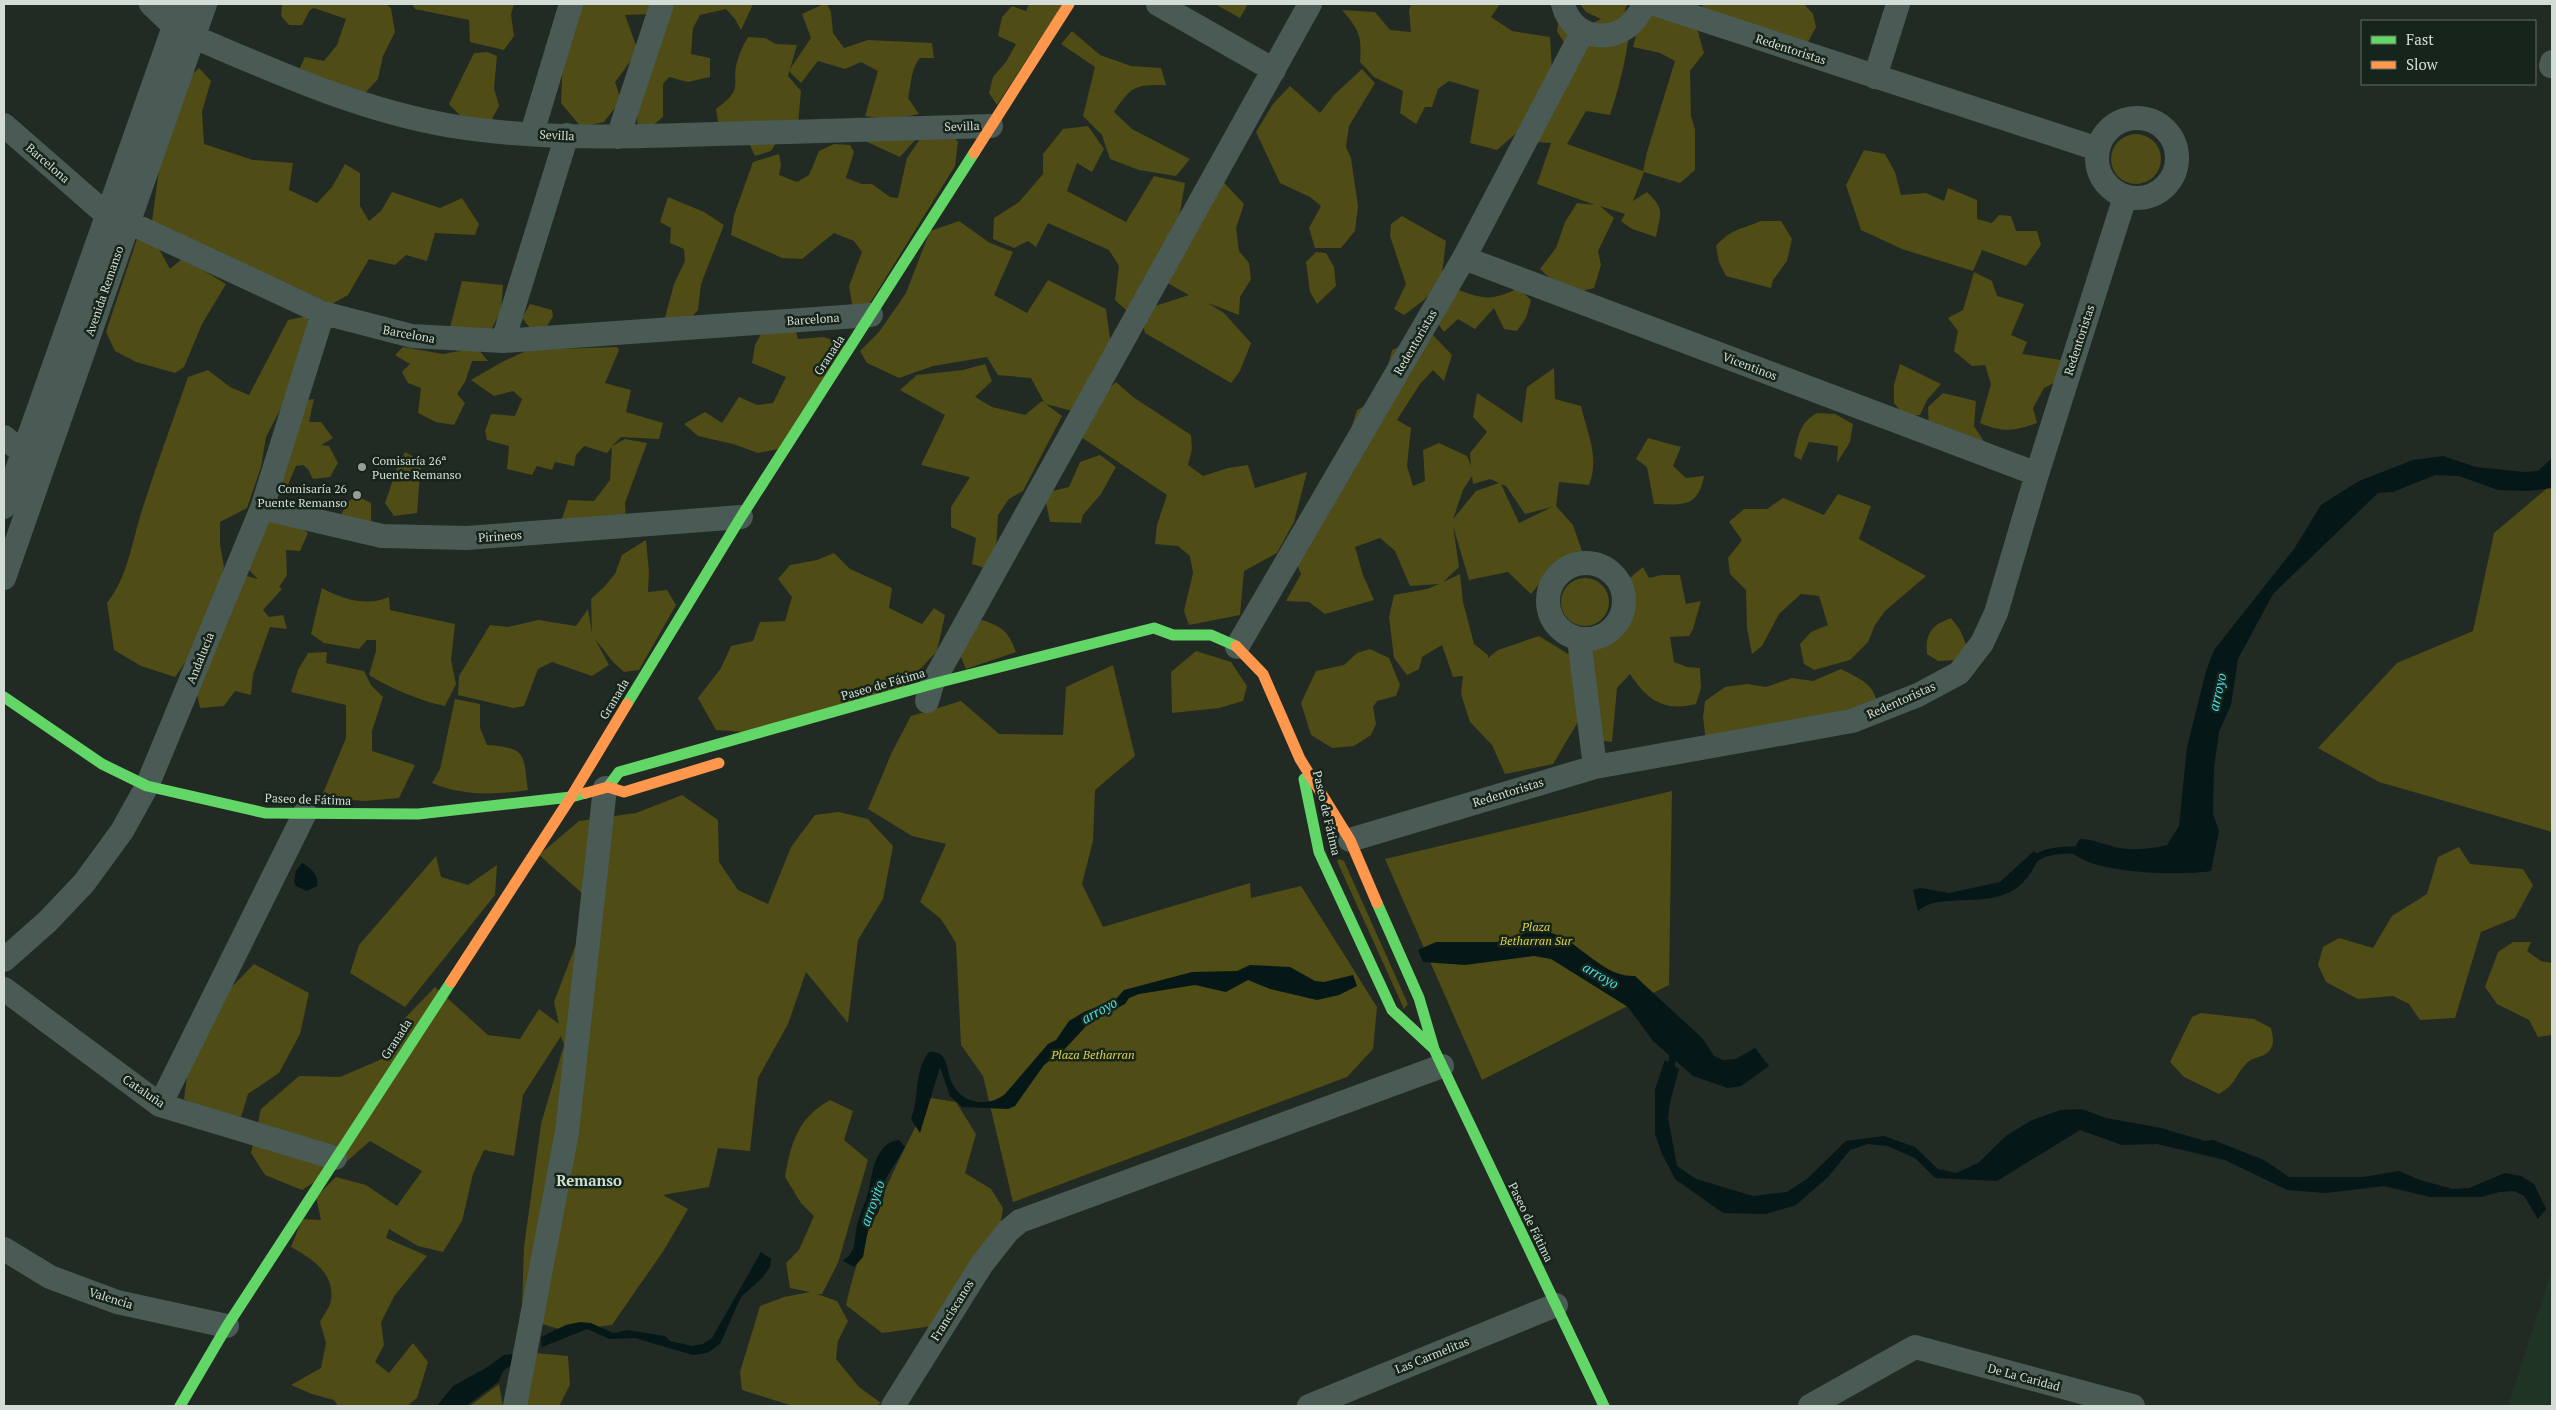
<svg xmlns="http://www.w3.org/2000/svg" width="2556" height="1410" font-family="'PT Serif',serif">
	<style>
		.built { fill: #203426 }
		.green { fill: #4f4c16; fill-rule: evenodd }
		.water { fill: #061717 }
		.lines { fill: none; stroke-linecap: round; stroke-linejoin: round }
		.stream { stroke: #061717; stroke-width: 7 }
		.street { stroke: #4a5a55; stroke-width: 24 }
		.fast { stroke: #63d668; stroke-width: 11 }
		.slow { stroke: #ff974d; stroke-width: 11 }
		.poi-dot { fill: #969e97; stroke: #16241a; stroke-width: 2 }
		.labels { text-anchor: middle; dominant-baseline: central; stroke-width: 5; stroke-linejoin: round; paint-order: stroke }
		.street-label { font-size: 12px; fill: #d4ddd5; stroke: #16241a }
		.poi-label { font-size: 12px; fill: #d4ddd5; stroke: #16241a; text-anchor: start }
		.park-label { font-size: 12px; font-style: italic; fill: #e1d347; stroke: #16241a }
		.water-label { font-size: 14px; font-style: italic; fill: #46dfe8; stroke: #16241a }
		.quarter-label { font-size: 15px; font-weight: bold; fill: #ccdfd0; stroke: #16241a }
	</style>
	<rect width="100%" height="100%" fill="#222a24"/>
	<path class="built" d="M2552 1269V1406H2508Z"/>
	<path class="green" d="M282 4H386L391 8 395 32 383 56 378 79 366 92 348 95 296 76 305 57 324 61 337 45 346 19 314 8 310 10 302 25H289L281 16Z
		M412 4H514L511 15 514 36 504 50 470 42 469 20 415 9Z
		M583 4H753L741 30 735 19 726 9 700 15 693 28 691 54 710 58V77L688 82 669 77 663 84V117L647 130 637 123 640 86 653 14 625 15 638 51 615 82 621 100 604 122 581 127 561 103 563 57Z
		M824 4H827L831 12 833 33 844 48 868 40 932 43 934 58H920C911 68 911 85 908 98L919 114 896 119 916 139 900 157 863 140 888 119 865 116 878 71 861 62 845 69 818 61 801 83 789 71 788 76 801 91 798 124 783 132 771 151 755 156 748 141 719 127 716 109C747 87 729 84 738 59 740 51 744 44 748 37L765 38 776 44 797 45 790 69 811 38 802 14Z
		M1029 4H1063L997 105 989 93 993 77 1006 62 1016 44 998 36 1002 17 1012 6 1026 11Z
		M1215 4H1248L1240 18Z
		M1411 4H1500L1491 17 1512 31 1550 37 1552 70 1571 54 1557 31 1560 13 1593 23 1601 19 1586 12 1580 4H1628L1624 11 1632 8C1629 46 1622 79 1610 115L1586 111 1567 144 1643 171 1647 152 1675 61 1660 53 1633 47 1638 28 1655 4 1697 28 1704 53 1690 71 1691 116 1695 129V170L1680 183 1644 172 1633 201 1647 192C1666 210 1660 214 1656 237L1632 229 1621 221 1625 214 1600 206 1614 218 1598 251 1601 265 1594 288 1578 292 1553 281 1540 269 1556 248 1565 222 1577 203 1595 205 1537 184 1551 143 1537 142 1521 129 1497 150 1470 143 1479 90 1449 81 1438 89 1432 107H1425L1416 124 1400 113 1403 91 1374 77 1360 62C1362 35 1359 30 1342 10L1375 12 1390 30 1411 32 1409 11Z
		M1702 4H1804L1813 14 1816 27 1806 46 1706 16Z
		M1072 31 1100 55 1131 66 1161 68 1166 85C1135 85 1132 85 1114 112L1132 129 1190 159 1176 176 1139 170 1110 159 1102 135 1083 116 1095 67 1061 44Z
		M487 52 497 56 494 88 499 106 491 121 467 123 449 104 474 53Z
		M199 68 211 81 202 112 204 144 253 160 293 163 289 190 317 203 332 187 345 164 360 173V206L369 221 381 211 392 192 440 208 462 198 479 224 475 235 435 233 427 261 406 255 395 265 369 259 348 295 332 304 152 221 162 148 185 81Z
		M1362 69 1375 83 1349 126 1346 147 1351 158 1358 206 1355 231 1341 248H1315L1309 228 1321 206 1310 197 1280 183 1256 132 1273 104 1290 86 1320 113 1334 95Z
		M1088 126 1104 149 1092 172 1077 163 1067 191 1126 222 1154 176 1185 183 1179 218 1216 174 1244 204 1236 228 1239 251 1249 263 1251 279 1240 297 1239 315 1208 303 1224 313 1251 343 1240 371 1231 383 1145 333 1140 311 1189 295 1153 275 1127 311 1115 300 1119 266 1109 250 1048 223 1036 247 1028 241 1014 248 993 239 994 218 1019 202 1043 174V154L1063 129Z
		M949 132 958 142 955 166 870 303 853 309 849 286 862 252 854 241 834 233 802 259 782 258 731 235 734 215 753 162 779 154 781 165 779 175 797 182 809 175 819 151 834 144 850 145 854 152 846 178 862 184H872L890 197 898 198 907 158 920 139Z
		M2111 159a25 25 0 1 1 50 0a25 25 0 1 1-50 0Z
		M1864 150 1885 154 1895 172 1901 195 1926 193 1944 201 1948 188 1977 200V219L1992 223 1999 215 2011 216 2016 231H2037L2041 245 2026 266 1982 250 1973 271 1902 249 1861 230 1846 185Z
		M668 197 704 212 724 225 701 284 698 310 685 324 663 325 674 284 685 261 684 249 670 243 671 228 660 222Z
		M1402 216 1446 241 1441 282 1424 300 1404 315 1394 309 1406 284 1390 236 1391 224Z
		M959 221 990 243 1013 252 994 295 1027 313 1048 280 1106 309 1112 352 1076 412 1046 404 1062 416 1023 491 1009 499 998 515 995 571 972 564 976 538 951 527V507L970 477 921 465 945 415 900 390 917 375 963 370 985 364 992 381 975 397 992 407 1025 415 1042 401 1044 402 1031 378 998 375 987 357 933 366 899 378 867 363 860 351 879 332 906 293 930 231Z
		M1761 221H1781L1792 239 1787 261 1773 280 1771 288 1726 276 1719 262 1716 246C1732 228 1740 230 1761 221Z
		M137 239 158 247 170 269 183 258 226 284 202 324 184 367 175 373 136 362 115 351 106 332Z
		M1316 252 1326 253 1334 267 1336 286 1317 304 1310 292 1306 262Z
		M1974 272 1992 281 1997 296 2024 304 2011 335 2027 342 2022 354 2067 361 2060 380 2044 388 2033 408 2037 423C2013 431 2004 433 1980 423L1991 384 1985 365 1972 366 1954 351 1958 331 1948 318 1963 310Z
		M462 281 503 285 501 311 490 332 448 335Z
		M1447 287C1460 289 1471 296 1483 297 1495 299 1508 293 1519 288L1531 300 1526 318 1517 331 1504 329 1494 308 1475 329 1458 319 1444 332 1431 314Z
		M530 304 552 310 553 316 544 331 534 333 522 318Z
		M308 316V340L281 408 266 437 261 467 247 508 220 522V544L224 567 215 600 243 575 258 579 247 568 263 520 297 525 308 533 300 551 286 550 287 575 279 587 282 589 263 610 269 617 283 615 287 629 270 627 253 675 251 695 235 691 224 706 200 708 189 657 175 677 141 666 114 650 107 603C129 575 132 540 143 507 157 463 173 420 188 377L208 370 230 387 249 395 288 320Z
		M793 321 798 339 824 337 845 345 778 449 758 453 733 444 698 436 684 424 705 412 722 423 739 397 757 405 773 403 786 377 752 363 755 345 767 323Z
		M1431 333 1452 355 1444 381 1433 370 1420 384 1397 420 1411 428 1407 466 1413 486 1425 481 1423 450 1439 443 1467 456 1471 466 1470 453 1487 432 1473 417 1477 393 1522 423 1527 387 1554 368 1555 399 1581 406C1587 433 1600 457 1589 485L1559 482 1556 506 1573 525 1583 554 1553 567 1531 594 1508 572 1469 580 1453 526 1459 567 1443 582 1460 574 1463 602 1474 644 1488 655V658L1498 650 1539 636 1573 657 1579 720 1553 764 1505 774 1492 745 1470 722 1461 694 1463 676 1453 677 1442 645 1422 657 1419 669 1407 675 1394 658 1389 617 1394 595 1427 589 1439 584 1410 586 1395 551 1380 538 1355 547 1363 575 1374 600 1325 614 1309 602 1286 601 1301 574 1295 559 1327 493H1341L1335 482 1357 410 1390 392 1385 379 1392 350ZM1472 476 1473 484 1490 479 1499 483 1476 491 1453 519 1463 490ZM1501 484 1506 486 1525 514 1552 507 1519 523Z
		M403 347 443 354 477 348 488 361H472L465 382 457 394 465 403 454 425 436 422 418 413 421 388 408 383 402 372 410 364 395 355Z
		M617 347 619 350 605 383 631 390 626 412 663 423 659 439 621 437 612 446 625 439 647 443 625 503 626 519H562L568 500 594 501 610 480 612 447 607 453 584 446 576 455 574 466 555 462 552 470 537 466 532 475 507 469 509 446 487 440 485 431 491 414 515 416 522 399 513 391 494 396 471 380 502 362 528 350Z
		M1900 364 1941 384 1927 400 1920 415 1905 416 1894 403V385Z
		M1116 382 1133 397 1191 435 1192 449 1188 465 1203 476 1228 468 1248 465 1255 488 1307 472 1294 522 1277 553 1244 571 1240 615 1189 625 1184 611 1193 573 1190 556 1178 546 1155 544 1157 525 1167 495 1081 437 1099 398Z
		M1943 393 1976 401 1974 426 1987 446 1929 434 1928 407Z
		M314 399 309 422H321L333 438 321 445 329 446 338 463 330 477 313 479 308 469 303 465 296 466 284 494 276 493 301 401Z
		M1817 413 1835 414 1853 424 1850 442 1837 463 1838 446 1809 442 1801 460 1794 456C1798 437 1799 423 1817 413Z
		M1648 438 1681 447 1673 466 1686 478 1704 476C1698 508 1682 505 1654 504L1647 467 1636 459Z
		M405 452 421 461 417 513 394 516 385 503 397 468Z
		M1100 455 1116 467 1101 494 1083 515 1081 523 1050 522 1044 493 1069 487 1080 462Z
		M2552 484V832L2379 782 2318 748 2397 663 2473 631 2494 533Z
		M1838 494 1871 506 1859 539 1926 576 1885 611 1875 625 1868 642 1850 660 1814 670 1804 664 1800 644 1811 632 1828 625 1819 596 1801 594 1779 614 1762 646 1752 654 1747 628 1746 590 1730 574 1728 558 1742 540 1729 522 1744 509H1767L1783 498 1824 515Z
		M359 497 371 503V520L376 525 341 515C346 505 347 499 359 497Z
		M646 540 649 572 648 592 667 590 676 605 639 670 624 672 613 662 595 639 609 665 592 676 552 662 538 669 524 706 513 708 458 695 459 676 490 625 508 627 538 620 576 626 588 609 592 633 591 599 604 587 615 574 622 555Z
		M834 553 850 569 892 588 889 608 922 624 934 608 945 615 937 651 897 694 745 732 716 730 698 698 721 668 731 646 753 641 760 622 785 621 792 597 778 579 790 565 817 560Z
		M1643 567 1649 578 1661 575H1680L1686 604 1701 601 1693 629 1689 636 1670 637 1674 662 1687 667 1700 668 1701 688 1696 704C1664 712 1647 700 1630 674L1617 688 1612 742 1582 738 1581 655 1620 634 1632 619 1627 580Z
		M1561 602a24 24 0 1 1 48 0a24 24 0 1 1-48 0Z
		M322 588C341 599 367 607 389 597L390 610 455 624 451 660 456 684 445 706C423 702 387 687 369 675L376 651V640H367L359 649 324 643 311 634Z
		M1951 618 1960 630 1968 649 1957 660 1938 661 1927 654C1925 633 1932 625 1951 618Z
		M982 620C1003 627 1008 631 1016 652L966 669 958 650V637Z
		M1370 649 1389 658 1400 685 1396 696 1377 701 1373 707 1376 724 1371 735 1354 746 1332 748 1311 735 1301 703 1316 671 1344 665 1357 653Z
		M1196 651 1231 662 1247 686 1243 701 1219 708 1172 713 1171 672Z
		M327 652 326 663 364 671 371 685 383 697 372 731V751L415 765 399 798 365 801 321 798 346 738V705L291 692 298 670 308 653Z
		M1113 665 1135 756 1095 790 1093 841 1082 884 1103 927 1250 883 1251 898 1301 886 1377 1007 1373 1049 1347 1077 1013 1202 983 1076 961 1045 956 943 941 919 920 902 946 844 912 836 868 809 892 752 911 716 961 701 999 734 1063 735 1066 687Z
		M1841 669C1864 681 1874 683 1879 710L1706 742 1703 717 1705 701 1725 687 1747 684 1766 687 1792 678 1813 681Z
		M455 699 480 704V728L487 745C527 748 523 753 528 790 495 795 463 796 432 783L440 769Z
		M1672 791 1669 985 1482 1080 1385 859Z
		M682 795 718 820 719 862 738 890 768 904 791 847 815 815 839 812 868 819 893 846 883 899 858 940 848 1023 806 972 788 1024 758 1078 750 1151 718 1148 709 1187 663 1195 688 1209 664 1250 612 1325 566 1331 542 1324 522 1307 524 1247 541 1124 564 1045 561 1036 523 1095 514 1156 484 1150 473 1174 462 1221 443 1252 418 1246 389 1229 386 1238 427 1256 395 1295 381 1322 384 1345 375 1362 389 1373 413 1343 428 1362 417 1398 407 1406H338L334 1400 312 1394 291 1385 321 1368 326 1343 320 1322C323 1316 330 1307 331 1300 335 1273 311 1258 291 1247L302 1219 321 1220 316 1197 336 1177 366 1185 397 1206 422 1171 370 1141 346 1162 302 1190 265 1175 251 1153 261 1109 299 1076 340 1077 382 1059 404 1019 435 987 488 1035 520 1039 539 1009 559 1024 554 1002 592 902 539 855 579 821 636 813Z
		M2459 847 2470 864 2523 869 2533 885 2515 918 2481 932 2455 1018 2420 1020 2409 1004 2393 996 2358 999 2326 982 2318 965 2323 947 2339 938 2373 948 2392 916 2427 894 2438 857Z
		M436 856 441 877 468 885 497 865 495 895 405 1007 350 973 359 945Z
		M1339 859 1344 861 1408 1004 1404 1009 1337 861Z
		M2513 942H2531L2527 951 2541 961 2552 963V1035L2538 1037 2529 1020 2497 1004 2485 987 2498 952Z
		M254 964 309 993 300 1034 279 1073 248 1094 241 1117 209 1112 184 1099 192 1041 222 997Z
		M2201 1013 2254 1019 2271 1028C2272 1034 2275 1042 2271 1048 2266 1058 2255 1056 2248 1062 2235 1074 2237 1084 2219 1094L2184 1077 2170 1062 2192 1017Z
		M931 1098 956 1102 976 1134 965 1173 991 1189 1003 1208 999 1234 933 1326 882 1333 846 1305C861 1236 897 1160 931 1098Z
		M830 1100 853 1111 844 1140 868 1160 838 1263 822 1294H817L837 1301 848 1321 838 1341 836 1359 859 1387 881 1403 877 1406H793L742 1390 740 1372 760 1306 784 1297 810 1292 790 1288 786 1263 799 1250 814 1216 801 1203 785 1177C791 1142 798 1118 830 1100Z
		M535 1353 568 1356 570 1385 559 1406H520Z
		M499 1384 503 1406H470Z"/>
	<path class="water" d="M2443 456 2476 467 2524 472 2538 471 2552 458V488L2527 491 2498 490 2459 476 2435 475 2393 492 2378 493 2273 594 2238 659 2231 705 2219 732 2214 768 2213 814 2219 831 2211 871C2182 876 2092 874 2072 852L2080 839C2093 839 2102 844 2115 847 2131 851 2151 849 2167 845L2179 826 2187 747 2206 671 2214 650 2294 549 2321 505 2359 481 2413 460Z
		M2034 851 2039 858C2018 902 1994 898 1951 901 1937 902 1929 902 1918 911L1913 890 1921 888 1949 893 2000 882Z
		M302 863C310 867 320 876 317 886L307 891 296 886 294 882 296 871Z
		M1535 930C1576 931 1598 978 1635 976L1703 1039 1714 1056 1723 1060 1736 1059 1755 1048 1769 1066 1741 1086 1728 1088 1693 1076 1653 1041 1628 1007 1551 959 1534 956 1465 965 1423 962 1418 950 1436 942H1497Z
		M1250 965 1290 967 1315 981 1324 982 1353 975 1357 986 1339 995 1317 1000 1270 989 1248 980 1226 992 1195 985 1139 994 1129 998 1125 1004 1089 1023 1064 1050 1044 1065 1015 1106 1008 1109 962 1107 950 1096 940 1067 920 1133 911 1119C920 1097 913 1072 929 1052 934 1052 940 1052 943 1057 948 1064 948 1075 952 1083 962 1104 988 1108 1005 1094L1048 1044 1056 1040 1069 1021 1084 1012 1116 999 1124 990 1192 972 1237 971Z
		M1665 1060 1679 1069 1670 1102 1668 1118 1677 1166 1696 1179 1753 1196 1787 1192 1807 1179 1846 1141 1884 1136 1915 1147 1938 1169 1956 1173 1978 1163 2006 1136 2032 1120 2061 1110 2082 1109 2106 1118 2161 1128 2205 1141 2213 1140 2264 1160 2289 1177H2363L2399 1171 2420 1180 2453 1189 2469 1188 2505 1173 2521 1176 2534 1184 2546 1209 2538 1219 2524 1196 2514 1191 2499 1192 2482 1197H2430L2384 1186 2326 1193 2287 1190 2225 1160 2157 1144 2122 1145 2080 1130 1997 1181 1935 1178 1915 1158 1887 1146 1868 1144 1850 1150 1828 1177 1796 1205 1766 1214 1723 1213 1675 1179 1662 1154 1655 1134V1089Z
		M899 1140 905 1147 885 1180 884 1196 878 1213 869 1225 863 1257 854 1267 843 1261C847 1258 851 1254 853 1249 856 1240 855 1229 859 1219 861 1210 866 1202 868 1193 872 1175 875 1142 899 1140Z
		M761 1252 771 1259 770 1267 762 1278 741 1297 720 1344 707 1353 693 1355 635 1338 610 1339 587 1329 542 1347 541 1337 566 1325 580 1322 591 1323 613 1333 628 1330 665 1336 670 1341 692 1346 703 1344 712 1338Z
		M514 1354 515 1363 504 1370 498 1382 466 1406H437L453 1386 486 1368 504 1355Z"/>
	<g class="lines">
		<path class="stream" d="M2031 862C2043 849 2067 850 2083 850
			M1670 1073 1674 1049"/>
		<path class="street" d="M151 4 174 26 194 37C279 73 359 110 452 126 539 140 629 137 717 134 808 131 899 128 991 126
			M1158 4 1274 70
			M1563 4C1573 47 1631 45 1643 4
			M1655 4 2098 149
			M2551 66 2552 62
			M1875 77 1898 4
			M2097 158a40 40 0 1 1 80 0a40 40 0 1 1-80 0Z
			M4 125 107 215 128 222 323 313 412 336 503 341 871 315
			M532 133 571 4
			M618 137 662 4
			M1464 258 2037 474
			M503 341 567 135
			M4 437 35 463
			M4 507 182 4
			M262 508 382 536 467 538 741 517
			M1548 601a38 38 0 1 1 76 0a38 38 0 1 1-76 0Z
			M4 578 205 4
			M1579 639 1595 767
			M1237 647 1464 258 1583 31
			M927 701 932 684 1310 4
			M1350 840 1595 767 1852 721 1918 695 1959 673 1982 643 1996 613 2037 474 2125 197
			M4 960 48 921 84 883 122 831 147 786 262 508 323 313
			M4 989 160 1105 335 1158
			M160 1105 305 813
			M4 1249 50 1277 117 1302 227 1326
			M515 1406 567 1132 605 788
			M893 1406 982 1264 1008 1231 1020 1221 1442 1066
			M1309 1406 1556 1305
			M1810 1406 1915 1347 2133 1406"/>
		<path class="fast" d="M4 697 102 764 147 786 265 813 418 814 571 797 586 793
			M627 704 741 517 974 153
			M1304 779 1319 852 1392 1010 1433 1048
			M608 787 619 772 932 684 1154 628 1173 635H1211L1236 646
			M1377 903 1419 998 1434 1049 1604 1406
			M180 1406 227 1326 451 982"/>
		<path class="slow" d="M974 153 1069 4
			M1236 646 1263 674 1300 759 1350 840 1377 903
			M586 793 608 787 624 792 719 763
			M451 982 571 797 627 704"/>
	</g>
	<g class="poi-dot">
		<circle cx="362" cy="467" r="5"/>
		<circle cx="357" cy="495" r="5"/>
	</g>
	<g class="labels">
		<g class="street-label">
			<text transform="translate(1791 49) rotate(18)">Redentoristas</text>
			<text transform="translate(962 126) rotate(-2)">Sevilla</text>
			<text transform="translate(557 135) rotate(3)">Sevilla</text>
			<text transform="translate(48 163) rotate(41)">Barcelona</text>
			<text transform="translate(104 291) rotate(-71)">Avenida Remanso</text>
			<text transform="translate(813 319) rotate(-4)">Barcelona</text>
			<text transform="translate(409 334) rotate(10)">Barcelona</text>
			<text transform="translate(2079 340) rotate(-72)">Redentoristas</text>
			<text transform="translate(1415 342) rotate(-60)">Redentoristas</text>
			<text transform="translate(829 355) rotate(-57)">Granada</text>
			<text transform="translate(1750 366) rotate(21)">Vicentinos</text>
			<text transform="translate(500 536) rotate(-4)">Pirineos</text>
			<text transform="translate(200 658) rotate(-68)">Andalucía</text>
			<text transform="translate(883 684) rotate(-16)">Paseo de Fátima</text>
			<text transform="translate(614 699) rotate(-59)">Granada</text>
			<text transform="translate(1901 700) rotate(-24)">Redentoristas</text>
			<text transform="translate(1508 792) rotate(-17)">Redentoristas</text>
			<text transform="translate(308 799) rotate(2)">Paseo de Fátima</text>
			<text transform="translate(1327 813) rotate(77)">Paseo de Fátima</text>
			<text transform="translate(396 1039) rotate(-57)">Granada</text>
			<text transform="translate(144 1091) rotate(34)">Cataluña</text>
			<text transform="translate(1531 1222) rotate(64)">Paseo de Fátima</text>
			<text transform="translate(111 1298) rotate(17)">Valencia</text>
			<text transform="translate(952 1310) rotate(-58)">Franciscanos</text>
			<text transform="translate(1432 1355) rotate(-22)">Las Carmelitas</text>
			<text transform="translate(2024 1377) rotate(15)">De La Caridad</text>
		</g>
		<g class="poi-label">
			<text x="372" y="460">Comisaría 26ª<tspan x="372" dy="14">Puente Remanso</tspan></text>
			<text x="347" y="488" text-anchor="end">Comisaría 26<tspan x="347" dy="14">Puente Remanso</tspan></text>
		</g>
		<g class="park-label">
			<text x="1536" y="926">Plaza<tspan x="1536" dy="14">Betharran Sur</tspan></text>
			<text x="1093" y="1054">Plaza Betharran</text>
		</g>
		<g class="water-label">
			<text transform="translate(2217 692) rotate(-77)">arroyo</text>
			<text transform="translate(1601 975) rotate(30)">arroyo</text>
			<text transform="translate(1099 1010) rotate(-29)">arroyo</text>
			<text transform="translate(872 1203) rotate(-70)">arroyito</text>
		</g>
		<g class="quarter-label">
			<text x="589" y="1180">Remanso</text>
		</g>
	</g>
	<rect width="2556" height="1410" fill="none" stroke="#d4ddd5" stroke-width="10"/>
	<rect x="2361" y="20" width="175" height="65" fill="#16241a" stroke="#626e65"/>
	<rect x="2371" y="36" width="25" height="8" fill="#63d668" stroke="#626e65"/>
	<text x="2406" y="45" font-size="15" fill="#d4ddd5">Fast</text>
	<rect x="2371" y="61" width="25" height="8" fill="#ff974d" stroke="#626e65"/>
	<text x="2406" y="70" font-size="15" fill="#d4ddd5">Slow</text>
</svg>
